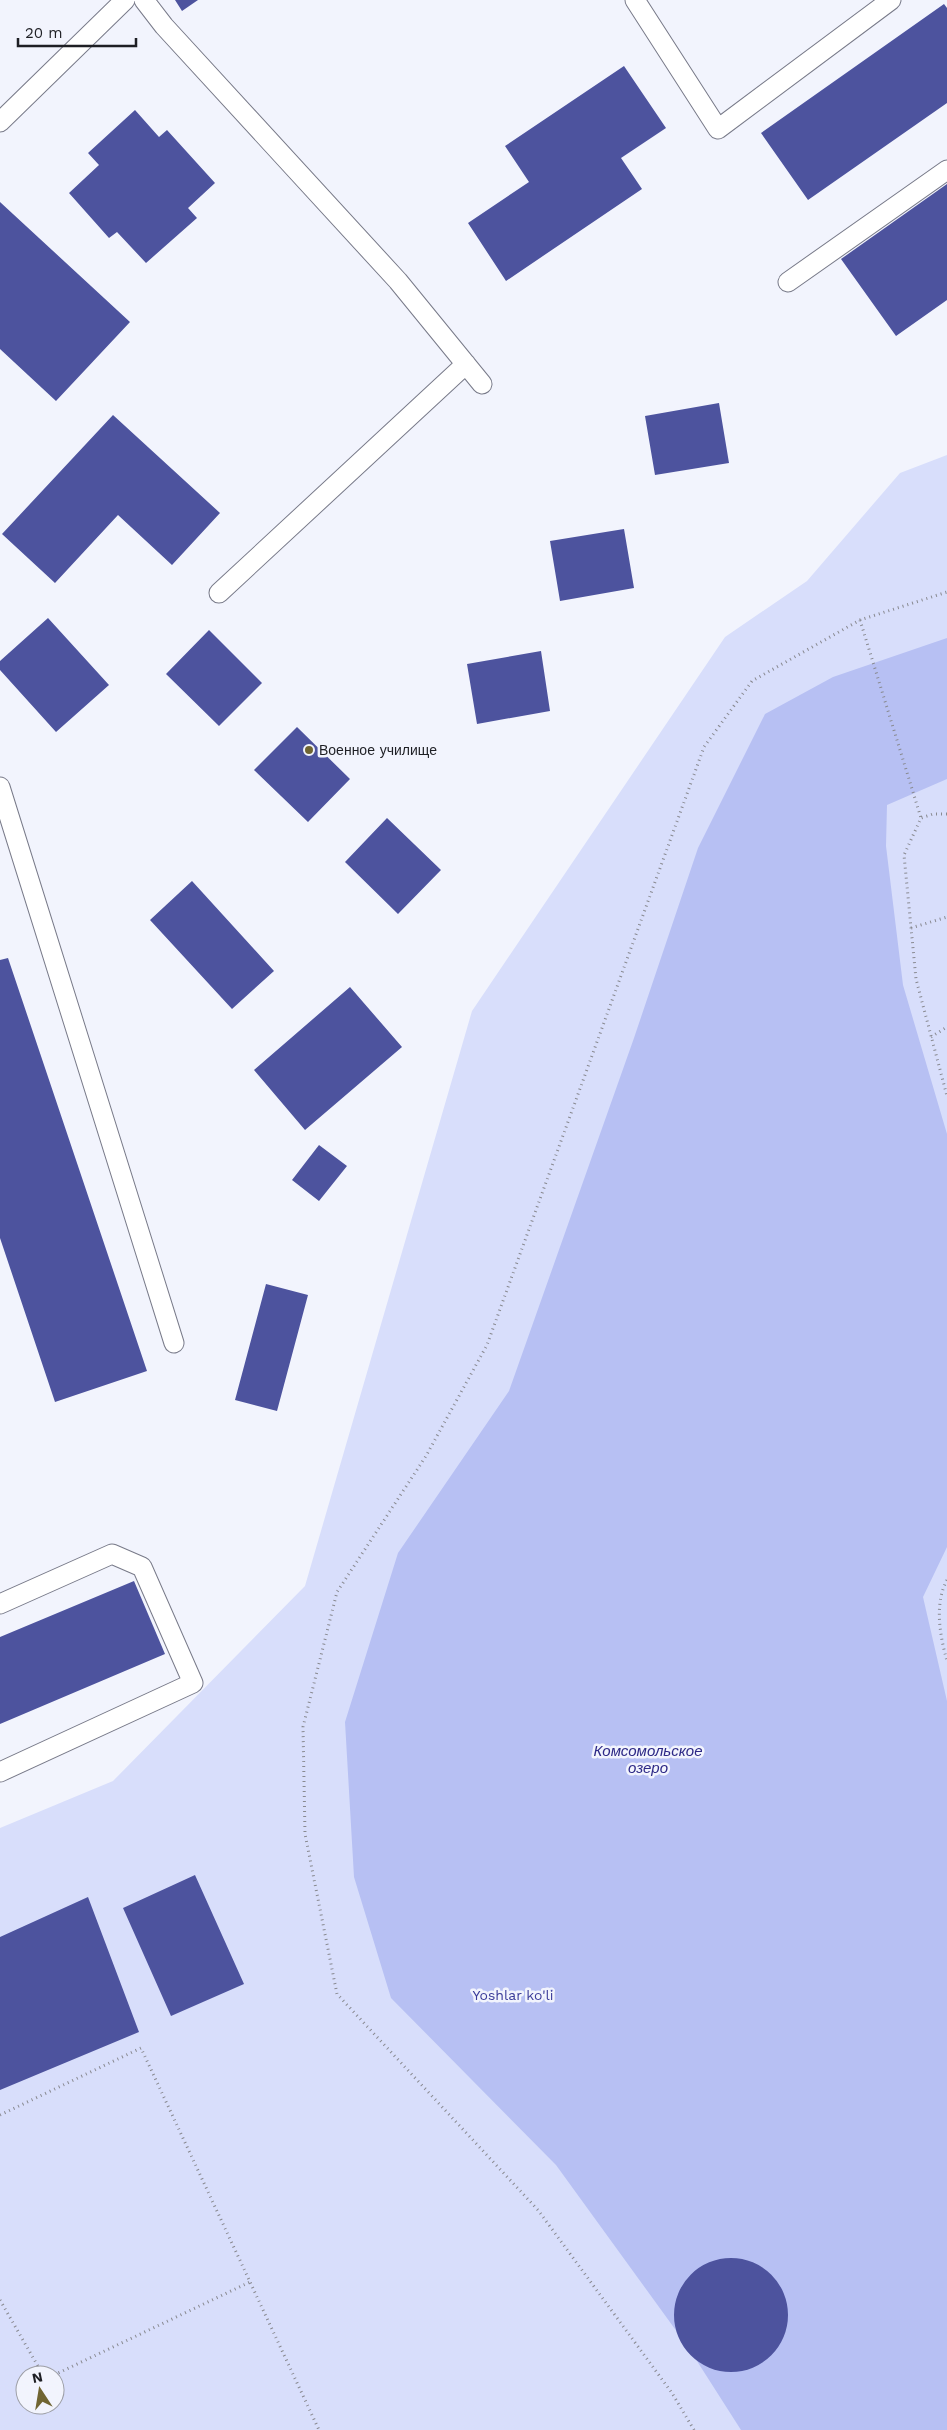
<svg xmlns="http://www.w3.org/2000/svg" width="947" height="2430" font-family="'Work Sans',sans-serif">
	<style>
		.green { fill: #d8defb; fill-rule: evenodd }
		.water { fill: #b7c0f3 }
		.building { fill: #4d539e }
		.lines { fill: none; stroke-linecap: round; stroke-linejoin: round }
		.lane-casing { stroke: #787a89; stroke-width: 21 }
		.path { stroke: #898a91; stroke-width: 3; stroke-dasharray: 1 4; stroke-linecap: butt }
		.lane { stroke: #fff; stroke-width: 19 }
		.poi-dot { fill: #706532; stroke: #f2f4fd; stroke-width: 2 }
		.labels { text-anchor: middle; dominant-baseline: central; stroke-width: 5; stroke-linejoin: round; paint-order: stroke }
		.poi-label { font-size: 14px; fill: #1e1f24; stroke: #f2f4fd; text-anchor: start }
		.park-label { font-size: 14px; fill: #3a3b99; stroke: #f2f4fd }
		.water-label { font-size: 15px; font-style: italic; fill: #2d2986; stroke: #f2f4fd }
	</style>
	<rect width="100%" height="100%" fill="#f2f4fd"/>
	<path class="green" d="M947 455V2430H0V1828L113 1781 305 1586 472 1011 725 637 807 581 900 473ZM25 2375H55V2405H25Z"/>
	<path class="water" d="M947 638V779L887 805 886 846 903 985 947 1134V1547L923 1597 947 1701V2430H741L688 2347 556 2165 391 1998 354 1877 345 1722 398 1553 509 1391 634 1038 698 848 765 714 833 677Z"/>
	<path class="building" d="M175 0H198L182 11Z
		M944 4 947 8V103L808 200 761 133Z
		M624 66 666 128 621 158 642 189 506 281 468 223 529 182 505 146Z
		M135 110 159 137 167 130 215 183 188 208 197 218 146 263 117 232 109 238 69 193 99 165 88 153Z
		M947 184V300L896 336 841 259Z
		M0 202 130 322 56 401 0 349Z
		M719 403 729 463 655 475 645 416Z
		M113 415 220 513 172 565 118 515 55 583 2 534Z
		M624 529 634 588 560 601 550 541Z
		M48 618 109 685 56 732 0 670V661Z
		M209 630 262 683 219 726 166 674Z
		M541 651 550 711 477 724 467 664Z
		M297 727 350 779 308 822 254 770Z
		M387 818 441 870 398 914 345 862Z
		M192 881 274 971 232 1009 150 920Z
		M8 958 147 1371 55 1402 0 1238V960Z
		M350 987 402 1047 305 1130 254 1070Z
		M319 1145 347 1166 319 1201 292 1180Z
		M266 1284 308 1295 277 1411 235 1400Z
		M134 1581 165 1654 0 1724V1637Z
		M195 1875 244 1984 171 2016 123 1908Z
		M88 1897 139 2032 0 2090V1937Z
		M674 2315a57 57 0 1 1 114 0a57 57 0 1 1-114 0Z"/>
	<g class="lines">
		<g class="lane-casing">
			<path id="lane" d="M144 0 164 26 398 281 482 384
				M635 0 718 129 891 0
				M0 122 125 0
				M788 282 947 170
				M219 593 466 364
				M0 787 174 1343
				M0 1604 112 1554 142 1567 193 1683 0 1772"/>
		</g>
		<path class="path" d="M860 620 921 818
			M947 814H933L921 818 904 855 916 979 947 1096
			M911 928 947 917
			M931 1037 947 1027
			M947 1580C934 1604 940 1636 947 1661
			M0 2115 141 2048 319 2430
			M0 2300 43 2375
			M54 2375 250 2282
			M694 2430 672 2393 538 2210 337 1994 305 1834 303 1727 337 1592 426 1456 487 1345 704 747 752 681 860 620 947 592"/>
		<use href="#lane" class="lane"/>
	</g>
	<circle class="poi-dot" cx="309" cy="750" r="5"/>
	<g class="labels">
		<g class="poi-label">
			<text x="319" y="750">Военное училище</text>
		</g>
		<g class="park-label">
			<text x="513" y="1995">Yoshlar ko'li</text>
		</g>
		<g class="water-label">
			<text x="648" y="1751">Комсомольское<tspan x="648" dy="17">озеро</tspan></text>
		</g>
	</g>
	<g transform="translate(40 2390) rotate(348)"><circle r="24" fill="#f2f4fd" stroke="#9d9fa6"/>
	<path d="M0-4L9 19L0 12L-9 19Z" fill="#706532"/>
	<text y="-8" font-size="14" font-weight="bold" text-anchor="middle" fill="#1e1f24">N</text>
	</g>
	<path d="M18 38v8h118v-8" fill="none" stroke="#1e1f24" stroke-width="2.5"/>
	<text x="25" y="38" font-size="15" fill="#1e1f24" stroke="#f2f4fd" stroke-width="4" paint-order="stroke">20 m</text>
</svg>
